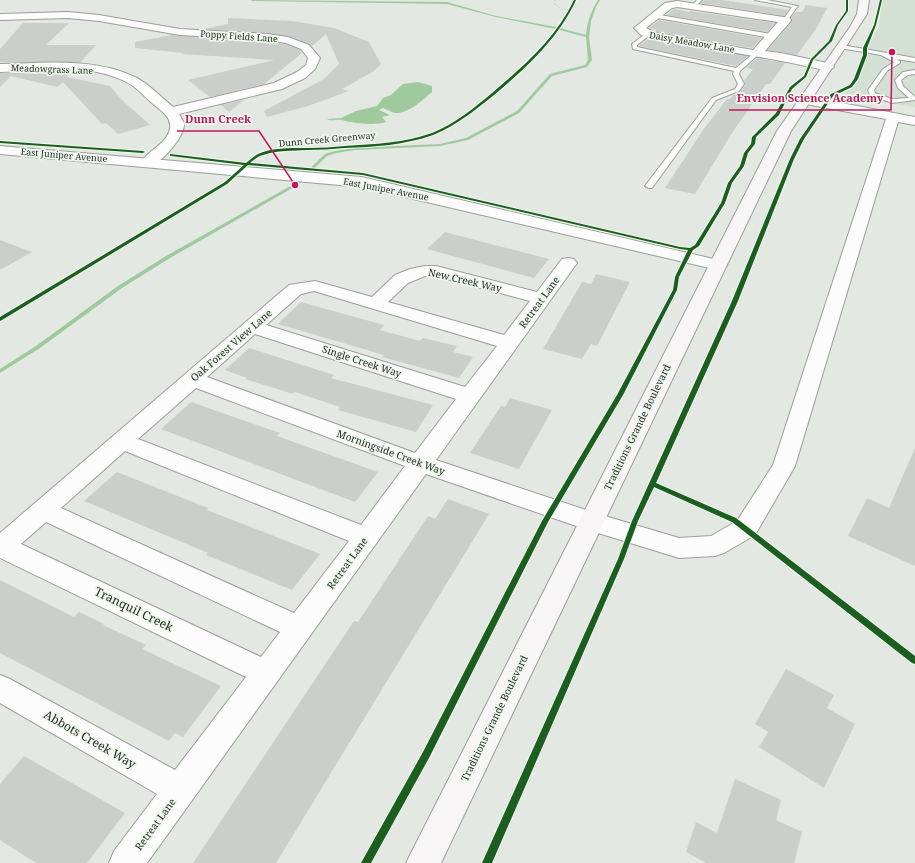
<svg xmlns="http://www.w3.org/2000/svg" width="915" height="863" font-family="'Noto Serif',serif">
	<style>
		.built { fill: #d5e0d4 }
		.water { fill: #9fca9e }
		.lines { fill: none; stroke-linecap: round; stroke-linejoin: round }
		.stream { fill: #9fca9e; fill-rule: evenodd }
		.building { fill: #cbcfcb }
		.service-casing { stroke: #9b9e9a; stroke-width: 2 }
		.minor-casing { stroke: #9b9e9a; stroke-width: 2 }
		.tertiary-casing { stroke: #9b9e9a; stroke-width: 2 }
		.secondary-casing { stroke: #9b9e9a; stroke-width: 2 }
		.path { stroke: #d3d4d3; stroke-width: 1.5; stroke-dasharray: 1.5 1.5; stroke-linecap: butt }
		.service { fill: #fbfcfb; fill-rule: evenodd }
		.minor { fill: #fbfcfb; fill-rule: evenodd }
		.tertiary { fill: #fbfcfb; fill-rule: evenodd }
		.secondary { fill: #f7f5f6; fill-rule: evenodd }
		.cycleway-casing { stroke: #eef8ed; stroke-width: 2 }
		.cycleway { fill: #1b5e20; fill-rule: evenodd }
		.labels { text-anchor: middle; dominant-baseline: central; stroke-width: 3.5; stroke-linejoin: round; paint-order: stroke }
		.far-street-label { font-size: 9px; fill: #282c28; stroke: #eef8ed }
		.street-label { font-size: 10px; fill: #282c28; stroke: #eef8ed }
		.near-street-label { font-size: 12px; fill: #282c28; stroke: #eef8ed }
		.leader { fill: none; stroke: #c2185b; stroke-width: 1.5 }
		.callout-dot { fill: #c2185b; stroke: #eef8ed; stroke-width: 1.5 }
		.callout-label { font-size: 11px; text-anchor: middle; font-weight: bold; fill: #c2185b; stroke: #eef8ed; stroke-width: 3.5; stroke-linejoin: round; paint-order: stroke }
	</style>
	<rect width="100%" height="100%" fill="#e3e8e2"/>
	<path class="built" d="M882 0H915V107L843 96 845 92 855 87 861 75 869 46 879 26Z"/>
	<path class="water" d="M418 82 432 86V92C423 100 408 114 395 113 391 112 386 109 383 108L379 110 390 115 382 117 386 122C373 126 353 123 342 120 337 119 332 122 327 119L341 118 356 111 377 106 383 98 391 95 403 84Z"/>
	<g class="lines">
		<path class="stream" d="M251 0 447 2 496 16 556 27 586 35C587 22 591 11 598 0H600L596 7 591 21 589 37 592 60 587 67 552 76 519 113 468 140 440 146 355 150 336 153 327 156 296 186 170 258 122 288 40 348 0 373V369L36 346 118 286 166 256 294 184 325 154 335 151 355 148 440 144 466 138 517 111 550 74 585 65 588 60 586 37 556 29 496 17 447 4 252 1Z"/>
	</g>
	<path class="building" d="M704 0H722L788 10 784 16 701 3Z
		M806 5 827 8 816 29 797 55 768 50 791 23V17L796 12H802Z
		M674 9 689 12 690 11 775 23 767 32 667 15Z
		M228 18 293 21 334 28 369 42 381 64 374 71 342 89 349 91 308 106 267 117 264 111 324 79 339 64 326 34 312 46 288 36 203 29 228 24Z
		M659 20 762 38 752 48 656 32 655 31 656 30 649 28Z
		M23 23H69L46 45H96L81 62H0V49Z
		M171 35 267 41 286 44 300 50 302 53 264 84 210 97 188 80 274 60 181 54 183 53 135 48V42Z
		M648 39 676 44 748 56 736 66 638 46Z
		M757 58 785 63 770 84H766L732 133 695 194 665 188 703 130 727 99H730L733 95 740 92 745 85 744 81 753 69 746 68Z
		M49 71H72L67 77 110 86 122 100 150 125 118 134 106 123 102 124 63 82 57 87 11 76 0 87V73Z
		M244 100 229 112 221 105Z
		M445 232 549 259 534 278 427 249Z
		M0 240 32 252 0 270Z
		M596 274 630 282 597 346 591 344 582 359 543 349 582 282 591 284Z
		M301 302 384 325 380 330 420 341 423 338 457 346 453 352 473 357 459 378 382 357 384 355 278 324Z
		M249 348 334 375 331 378 433 405 416 432 338 410 340 407 295 392 293 394 245 379 247 378 225 370Z
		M510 398 552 410 519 469 470 453 501 406 505 407Z
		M191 402 280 433 277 436 378 472 355 502 161 429Z
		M915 448V566L848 536 867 498 889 508Z
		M117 472 208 508 207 510 320 554 292 590 206 555 208 553 84 501Z
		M448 499 489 514 276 863H193L354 621 358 622 428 516 435 519Z
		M0 580 74 617 79 612 104 624 103 625 146 645 142 649 221 686 183 737 175 733 169 741 0 653Z
		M786 669 834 695 827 708 855 724 824 788 759 747 768 732 755 724Z
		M24 756 125 813 87 863H36L0 840V784Z
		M735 779 781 800 776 820 802 832 794 863H706L686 852 696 822 717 833Z"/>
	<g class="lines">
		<g class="service-casing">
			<path id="service" d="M697 0H702L696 6H692Z
				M755 0H767L798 6 786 22 783 20 792 7Z
				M654 14 771 34 774 36 771 38 652 17Z
				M648 32 650 35 637 45V47L736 68 754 53 759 54 740 71 739 74 744 84 739 91 716 100 652 188H649L645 186 712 98 735 89 738 84 733 74 734 71 633 49 632 44Z
				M842 45 915 58V62L896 59 900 61V63L887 71 874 90 875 93 892 99 909 98 898 88 895 80 903 72 915 70V74L908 75 901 80 903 86 915 97V100L892 103 870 95 868 90 883 69 894 62 881 55 840 48Z"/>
		</g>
		<g class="minor-casing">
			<path id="minor" d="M677 1 790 18 791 20 790 22 765 51 781 53 832 64 834 67 828 71C771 57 712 50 654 39L641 35 634 28 665 3ZM677 7 778 22 753 50 656 33 646 28 672 8Z
				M68 12 99 15 180 29 267 34 288 37 309 45 320 58 315 69 305 78 282 89 179 114 184 123C185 136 164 160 152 165 149 167 146 166 143 165L141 162C149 150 168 143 170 128 172 117 160 110 153 104 145 97 138 89 130 84 93 62 41 70 0 72V64C45 63 96 57 137 78 150 85 162 98 173 107L274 83 297 72 306 65 308 58 301 49 286 43 267 40 180 35 99 21 68 18 0 20V14Z
				M805 96 915 117V125L898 122 795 466 755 535 724 553 715 556 679 558 582 528 426 474 147 863H109L114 851 157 794 0 703V675L10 679 175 770 246 677 0 558V533L289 285 315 281 372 297 395 275 410 269 425 266H436L537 292 562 259 568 258 574 259 577 263 436 460 595 513 679 538 711 536 737 521 773 465 886 119 800 103 799 100ZM425 276H436L530 301 504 335 388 302 408 283ZM314 291 497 346 465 387 266 325 301 294ZM255 334 456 399 415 453 207 377ZM196 388 405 466 361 525 138 439ZM125 451 349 541 294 613 61 508ZM46 522 280 632 261 657 21 544Z"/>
		</g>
		<g class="tertiary-casing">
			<path id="tertiary" d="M0 146 362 177 718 260 724 261 727 265 724 269 718 270 362 187 0 154Z"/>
		</g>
		<g class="secondary-casing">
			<path id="secondary" d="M859 0H869L867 14 791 131 441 863H406L777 131 850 27 857 14Z"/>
		</g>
		<path class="path" d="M555 0V4L561 9 569 10"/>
		<use href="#service" class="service"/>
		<use href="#minor" class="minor"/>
		<use href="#tertiary" class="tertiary"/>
		<use href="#secondary" class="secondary"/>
		<g class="cycleway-casing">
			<path id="cycleway" d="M574 0H576C558 39 526 68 494 95 475 110 456 126 433 135 405 145 374 147 344 148 332 149 320 150 308 150 293 151 277 150 263 155 258 156 254 160 250 163L363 173 680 247 690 248 695 245 721 203 728 183 740 166 744 153 751 144 752 137 776 113 790 87 804 76 811 59 829 41 836 25 846 11V0H848V11L838 25 832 41 813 60 806 77 792 89 779 115 756 137 755 144 748 153 744 166 732 183 725 203 699 246 693 250 679 277 677 290 623 395 548 522 429 758 371 863H361L423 752 542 521 617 395 673 290 675 277 688 250 680 249 363 175 248 165 227 184 2 320 0 321V317L225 182 244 165 171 156H170V154L246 163C250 160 254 156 258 154 273 147 293 148 309 148 321 148 333 147 345 146 374 144 405 143 432 133 455 124 474 108 492 93 524 66 556 38 574 0Z
				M880 0H882L876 25 867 48V55L858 79 852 87 833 96 804 139 794 159 738 301 656 483 736 518 915 656V664L912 663 732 522 654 487 638 521 624 559 492 863H482L618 559 632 521 732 301 790 159 800 139 831 94 850 85 854 79 863 55V48L874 25Z
				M0 141 143 151 145 152 143 153 0 143Z"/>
		</g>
		<use href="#cycleway" class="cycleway"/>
	</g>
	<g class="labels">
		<g class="far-street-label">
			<text transform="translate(239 36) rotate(4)">Poppy Fields Lane</text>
			<text transform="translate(692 42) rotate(10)">Daisy Meadow Lane</text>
			<text transform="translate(52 69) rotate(2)">Meadowgrass Lane</text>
			<text transform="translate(327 139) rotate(-5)">Dunn Creek Greenway</text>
			<text transform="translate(64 155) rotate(5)">East Juniper Avenue</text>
			<text transform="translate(386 189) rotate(11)">East Juniper Avenue</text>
		</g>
		<g class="street-label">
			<text transform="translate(465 280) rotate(13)">New Creek Way</text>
			<text transform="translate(539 302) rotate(-54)">Retreat Lane</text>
			<text transform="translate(231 345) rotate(-41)">Oak Forest View Lane</text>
			<text transform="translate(362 361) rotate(18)">Single Creek Way</text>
			<text transform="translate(637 427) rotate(-64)">Traditions Grande Boulevard</text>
			<text transform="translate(391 452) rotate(20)">Morningside Creek Way</text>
			<text transform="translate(347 563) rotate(-54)">Retreat Lane</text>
			<text transform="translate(494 718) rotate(-64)">Traditions Grande Boulevard</text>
			<text transform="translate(155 824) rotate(-54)">Retreat Lane</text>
		</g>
		<g class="near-street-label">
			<text transform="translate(134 609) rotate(26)">Tranquil Creek</text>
			<text transform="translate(90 739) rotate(30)">Abbots Creek Way</text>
		</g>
	</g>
	<path class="leader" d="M892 52L891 110H729M295 185L259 131H177"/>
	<g class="callout-dot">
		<circle cx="892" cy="52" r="4"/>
		<circle cx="295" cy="185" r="4"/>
	</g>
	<g class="callout-label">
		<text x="810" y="102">Envision Science Academy</text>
		<text x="218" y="123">Dunn Creek</text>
	</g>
</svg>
